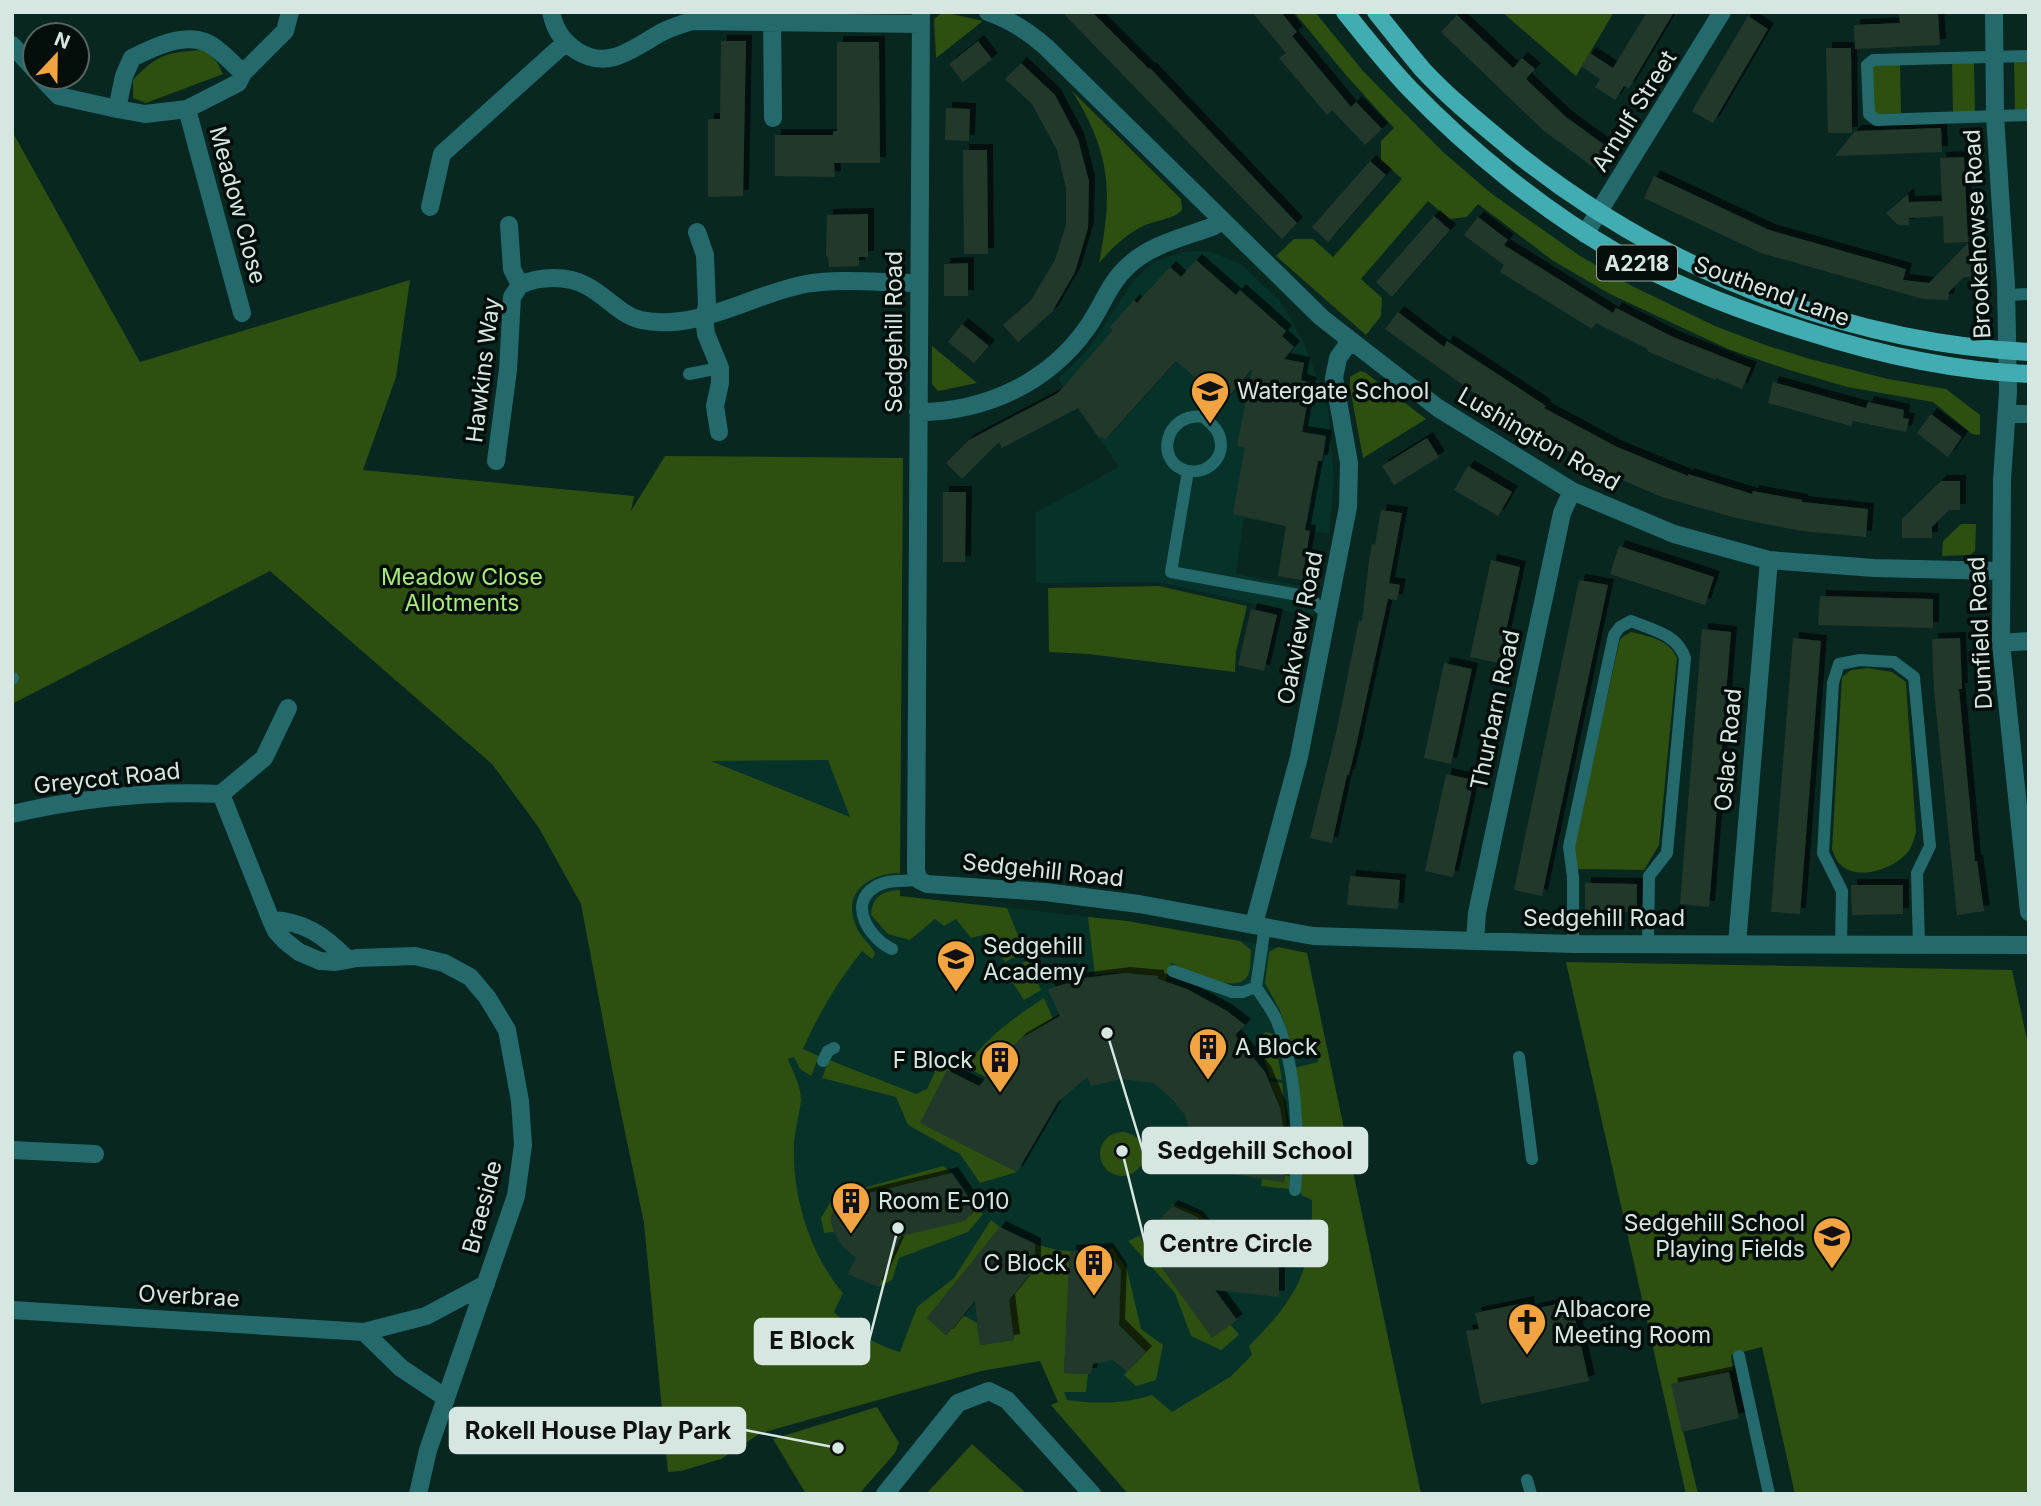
<svg xmlns="http://www.w3.org/2000/svg" width="2041" height="1506" font-family="Inter,sans-serif">
	<style>
		.built { fill: #06322a }
		.green { fill: #2d4f10; fill-rule: evenodd }
		.building { fill: #23392b; filter: url(#shadow) }
		.lines { fill: none; stroke-linecap: round; stroke-linejoin: round }
		.lane { stroke: #246a6d; stroke-width: 12 }
		.street { stroke: #246a6d; stroke-width: 18 }
		.primary { stroke: #41adb2; stroke-width: 18 }
		.labels { text-anchor: middle; dominant-baseline: central; stroke-width: 7; stroke-linejoin: round; paint-order: stroke }
		.shield { fill: #030e0b; stroke: #97a6a2; stroke-width: 2 }
		.shield-label { font-size: 21px; font-weight: bold; fill: #d6e7e2 }
		.street-label { font-size: 23px; fill: #d6e7e2; stroke: #030e0b }
		.poi-label { font-size: 23px; fill: #d6e7e2; stroke: #030e0b; text-anchor: start }
		.park-label { font-size: 23px; fill: #a8eb7b; stroke: #030e0b }
		.leader { fill: none; stroke: #d6e7e2; stroke-width: 2.5 }
		.callout-dot { fill: #d6e7e2; stroke: #030e0b; stroke-width: 2.5 }
		.callout { fill: #d6e7e2; stroke: #d6e7e2; stroke-width: 2.5 }
		.callout-label { font-size: 24px; text-anchor: middle; font-weight: bold; fill: #111 }
	</style>
	<defs>
		<filter id="shadow"><feDropShadow dx="6" dy="-6" stdDeviation="0" flood-color="#0009"/></filter>
	</defs>
	<rect width="100%" height="100%" fill="#082721"/>
	<path class="built" d="M1198 251 1211 252 1241 264 1281 302 1305 345 1328 408 1334 480 1329 534 1244 518 1236 574 1319 589 1313 617 1158 582 1036 583 1035 513 1119 467 1058 379 1090 347 1134 280 1153 262 1183 252Z
		M665 456 903 458 900 896 1127 921 1307 953 1421 1494H1128L1051 1405 1058 1402 1040 1361 981 1371 761 1433 721 1459 681 1471 668 1472 644 1223 614 1079 581 904 539 828 492 764Z"/>
	<path class="green" d="M943 12 983 21 936 58 934 19Z
		M1294 12H1315L1363 71 1443 152 1492 194 1580 256 1632 286 1715 326 1765 345 1810 359 1888 379 1946 389 1980 415V435L1972 434 1933 402 1847 387 1786 369 1728 349 1610 294 1552 260 1478 204 1467 217 1449 219 1428 201 1361 279 1382 298 1381 316 1366 335 1276 256 1294 239H1313L1333 257 1402 179 1381 160V141L1394 128 1345 74Z
		M1502 12H1614L1576 76Z
		M205 50 217 62 223 74 146 103 133 98V80C158 53 169 52 205 50Z
		M2014 61H2029V111H2015Z
		M1974 62 1975 113H1953L1952 63Z
		M1900 64 1901 113 1878 114 1872 110 1870 69 1875 65Z
		M1072 91 1181 199 1182 210C1173 220 1154 220 1141 227 1124 236 1112 248 1099 263 1113 192 1111 153 1072 91Z
		M12 131 140 362 410 280 396 377 363 470 634 496 631 511 665 456 903 458 900 873C870 873 841 893 856 926 860 937 870 943 875 954L872 959 862 951C838 981 819 1013 803 1049L819 1056 811 1076 800 1069 794 1057 788 1059C793 1072 801 1086 801 1100 800 1112 795 1129 794 1143 792 1195 809 1253 843 1293L834 1312C853 1331 875 1345 900 1352L917 1307 954 1278 991 1220 1000 1227 927 1318 946 1335 963 1315 977 1323 980 1345 1014 1340 1009 1300 1035 1244 1057 1250 1070 1251 1064 1373 1088 1374 1086 1392H1064L1067 1400C1095 1404 1125 1404 1152 1395L1172 1412 1230 1377 1252 1355 1249 1346C1297 1298 1313 1270 1312 1200L1301 1195 1294 1068 1318 1062 1314 1037 1290 1041 1280 1011 1265 983 1269 952 1278 947 1307 953 1421 1494H1128L1051 1405 1058 1402 1040 1361 981 1371 761 1433 721 1459 681 1471 668 1472 644 1223 614 1079 581 904 539 828 492 764 270 571 12 704ZM828 760 850 817 711 761H712Z
		M932 346 977 383 938 391 932 384Z
		M1360 371 1366 373 1426 419 1363 458 1350 388V377Z
		M1961 524H1976L1975 551 1970 555 1942 556 1943 541Z
		M1159 586 1247 606 1236 652 1235 672 1088 654 1049 652 1048 588Z
		M1631 632C1649 636 1670 640 1677 658L1659 845 1644 870 1576 869 1573 850 1619 643 1621 638Z
		M1868 668 1892 672 1906 682 1916 832C1914 839 1912 848 1907 853 1893 869 1857 882 1840 864 1836 861 1834 854 1832 849L1842 677 1851 670Z
		M900 890V896L1007 908 1025 952 1005 962 986 934 971 938 956 919 944 926 935 919 910 940 888 934 871 915C872 896 883 891 900 890Z
		M1088 917 1127 921 1240 941 1251 950C1250 959 1252 972 1246 978 1233 994 1187 970 1171 963L1165 982 1158 980V976C1137 973 1116 971 1095 975Z
		M1028 960 1041 990 1024 1000 1006 972Z
		M1566 962 2012 970 2029 1049V1491L2016 1494H1795L1762 1347 1731 1355 1733 1370 1672 1384 1698 1494H1686Z
		M1044 998 1053 1019 1020 1039 986 1077 965 1067C986 1038 1013 1018 1044 998Z
		M1266 1032 1274 1034 1282 1080 1270 1078 1257 1038Z
		M829 1060 916 1094 927 1089 940 1061 954 1068 921 1123 1017 1172 980 1183 960 1154 908 1125 896 1097 822 1078Z
		M1270 1081 1282 1083 1289 1145 1286 1147 1280 1108Z
		M1100 1154a22 22 0 1 1 44 0a22 22 0 1 1-44 0Z
		M943 1166 952 1173 850 1198 852 1208 832 1213 831 1222 834 1232 824 1233 821 1218 834 1196Z
		M1286 1170H1290L1289 1189 1261 1186 1262 1179 1284 1182Z
		M1173 1204 1197 1213 1217 1227 1273 1252 1279 1266 1232 1263 1197 1217 1172 1206Z
		M976 1208 983 1214 968 1232 899 1258 892 1280 878 1287 901 1236Z
		M1139 1236 1212 1337 1230 1324 1239 1335 1221 1350 1191 1336 1175 1293 1128 1241Z
		M1113 1248 1127 1269 1141 1329 1163 1345 1156 1380 1136 1386 1124 1375 1146 1352 1119 1325 1121 1270 1107 1249Z
		M877 1407 899 1443 895 1453 859 1494H806L773 1439Z
		M972 1444 1027 1494H926Z"/>
	<path class="building" d="M1062 12H1092L1149 69 1150 68 1297 223 1282 239Z
		M1252 12H1281L1297 32 1292 36 1351 107 1356 102 1382 129 1365 145 1332 110 1327 115 1279 58 1286 53Z
		M1647 12H1674L1629 88 1624 86 1615 100 1595 87 1600 79 1581 66 1590 53 1613 68Z
		M1899 12H1938L1940 45 1855 49 1854 25 1900 23Z
		M1457 15 1513 68 1522 58 1535 69 1526 79 1566 117 1610 149 1596 169 1544 131 1441 32Z
		M1748 16 1768 29 1713 123 1692 111Z
		M721 41H746L743 196 708 197V119H720Z
		M978 41 992 59 963 82 949 64Z
		M837 42H879L880 163H834L835 177 775 176V135H833V131H837Z
		M1826 48H1851L1852 133H1828Z
		M1021 63 1055 95 1078 139 1089 181 1088 228 1075 272 1052 312 1018 342 1003 325 1031 300 1055 260 1066 225V188L1057 150 1032 104 1005 79Z
		M946 108 970 109 969 141 945 140Z
		M1941 128 1942 152 1835 156 1855 131Z
		M963 150H987L988 254H964Z
		M1964 157 1968 242 1944 243 1943 216 1909 218V225H1898L1886 213 1908 194 1909 202 1942 201 1940 158Z
		M1370 161 1386 175 1328 242 1312 227Z
		M1654 176 1769 230 1906 269 1903 280 1929 283 1968 243 1969 257H1972V277H1964L1949 292 1948 300 1923 299 1761 253 1644 198Z
		M868 214V257H859V266L829 267 828 257 826 256 827 215Z
		M1434 216 1450 230 1392 297 1376 282Z
		M1478 217 1508 240 1504 245 1613 313 1616 308 1673 337 1751 368 1742 389 1716 378 1715 380 1647 351 1648 349 1596 323 1592 329 1500 272 1504 265 1464 235Z
		M1196 260 1236 295 1240 290 1286 331 1282 336 1294 347 1284 359 1304 363 1301 380 1311 383 1302 432 1326 436 1322 461H1318L1305 530 1310 531 1302 580 1278 576 1286 526 1233 514 1245 447 1237 446 1252 369 1224 402 1176 361 1105 440 1101 436 1099 438 1078 408 1002 448 999 442 962 479 946 463 969 440 1058 393 1113 330 1110 327 1134 300 1137 303 1170 267 1181 277Z
		M968 263V296H944V264Z
		M1398 312 1444 347 1447 341 1546 406 1544 408 1617 447 1688 476V474L1752 494 1753 491 1802 500V502L1868 509 1866 537 1802 531 1736 518 1662 497 1606 473 1488 403 1385 329Z
		M962 324 989 346 974 363 948 342Z
		M1773 382 1866 408 1868 402 1904 410 1903 418 1909 419 1906 432 1853 421 1851 426 1768 403Z
		M1931 414 1962 437 1948 457 1917 433Z
		M1427 438 1439 457 1394 485 1382 466Z
		M1468 466 1512 492 1498 516 1454 490Z
		M1941 481H1960V510H1949L1932 527V538H1902V519Z
		M943 492H966L965 562H943Z
		M1381 510 1402 513 1389 583 1400 585 1397 600 1388 599 1357 741 1349 775H1347L1332 843 1310 838 1337 729 1359 620 1362 621 1369 561 1372 544 1375 545Z
		M1619 546 1714 577 1705 605 1610 574Z
		M1491 560 1520 567 1499 663 1470 657Z
		M1579 580 1608 585 1542 896 1514 890Z
		M1820 596 1933 599V628L1818 625Z
		M1251 609 1277 615 1264 671 1238 665Z
		M1702 629 1731 632 1709 907 1680 904Z
		M1793 638 1821 641 1800 914 1771 912Z
		M1960 638 1962 689H1959L1975 861H1977L1984 911 1957 915 1934 690 1932 639Z
		M1444 663 1472 669 1451 764 1424 758Z
		M1446 774 1474 780 1453 877 1425 871Z
		M1350 876 1400 880 1398 909 1347 905Z
		M1585 883 1637 884V912H1585Z
		M1851 885H1903V914L1852 915Z
		M1124 973 1158 976V979L1187 989 1227 1011 1245 1025 1235 1035 1265 1072 1280 1108 1286 1147 1284 1182 1194 1168 1195 1147 1185 1115 1173 1100 1154 1083 1121 1079 1091 1086 1087 1077 1058 1102 1017 1172 920 1123 947 1070 979 1086 1020 1039 1060 1016 1048 989 1084 978Z
		M952 1173 976 1208 965 1221 901 1236 878 1287 848 1274 856 1258 842 1246 834 1232 831 1222 832 1213 852 1208 849 1198Z
		M1172 1206 1197 1217 1232 1263 1279 1266V1297L1215 1290 1237 1320 1212 1338 1139 1236 1157 1223Z
		M1000 1227 1035 1244V1268L1009 1300 1014 1340 980 1345 975 1301 947 1335 927 1318Z
		M1107 1249 1121 1270 1119 1325 1146 1352 1127 1372 1113 1360 1093 1364 1091 1374 1064 1373 1070 1251Z
		M1528 1302 1529 1310 1567 1302 1570 1316 1574 1315 1589 1381 1481 1404 1466 1331 1479 1329 1475 1313Z
		M1729 1372 1739 1418 1682 1432 1671 1384Z"/>
	<g class="lines">
		<path class="lane" d="M2029 56 1873 60 1867 65 1869 114 1876 120 2029 115
			M2006 295 2029 294
			M689 374 720 368
			M1188 471C1153 463 1165 411 1204 417 1209 422 1217 428 1219 435 1227 456 1209 474 1188 471L1171 572 1298 595 1315 603 1328 616
			M12 679 13 678
			M1573 944V877L1569 847 1614 635 1620 627 1631 621C1653 630 1677 634 1685 658L1667 853 1649 876 1648 943
			M1841 945 1842 891 1823 853 1833 683 1839 664 1860 660 1894 662 1914 677 1930 846 1917 873 1919 946
			M892 949C870 939 847 904 875 887 887 879 906 881 919 880
			M1173 971 1232 992H1243L1256 987C1262 997 1271 1008 1276 1019 1297 1069 1299 1136 1295 1190
			M1256 987 1265 926
			M1519 1057 1532 1159
			M823 1061 828 1051 834 1048
			M1739 1356 1769 1494
			M1527 1480 1531 1494"/>
		<path class="street" d="M551 12C555 30 562 41 577 51 607 70 631 50 657 35 668 28 680 25 692 21L921 24
			M772 12 773 118
			M921 12 916 871 919 880 927 884 1045 892 1139 904 1313 936 1573 944 2029 945
			M988 12C1011 20 1028 31 1046 47L1322 318 1438 408 1572 491 1674 534 1769 560 1874 568 2000 571
			M1994 12 1995 116 2006 285 2008 392 2002 480 2001 643 2029 912
			M12 45 35 70
			M41 77 59 96 117 109 145 114 187 109 238 83 243 73 285 31 290 12
			M117 109 124 76 132 58C152 48 182 33 205 42 217 46 234 65 243 73
			M187 109 242 313
			M430 207 442 154 565 43
			M697 232 705 255 707 306 704 316 706 334 720 368V383L715 406 719 432
			M1585 234 1722 12
			M520 285C539 276 568 275 587 286 605 295 620 315 641 320 697 332 752 294 806 284 842 278 882 283 918 283
			M918 412C985 412 1048 383 1087 328 1102 307 1109 283 1128 266 1151 244 1185 237 1214 226L1221 221
			M2007 414H2029
			M496 461 508 370 512 297 520 285 512 269 509 225
			M2001 643 2029 641
			M221 794 271 920 276 931 285 941 299 952 320 961 336 962 357 958 415 956 444 963 470 977 487 997 507 1030 520 1101 523 1145 516 1196 428 1450 418 1494
			M12 814C81 798 151 791 221 794L264 758 288 708
			M271 920C304 921 325 936 347 959
			M1254 924 1299 757 1348 507 1349 463 1334 378 1338 358 1350 341
			M1475 941 1477 913 1562 513 1572 491
			M1737 944 1769 560
			M12 1150 95 1154
			M12 1310 364 1332 426 1316 486 1284
			M364 1332 401 1368 446 1398
			M885 1494 958 1403 989 1391 1007 1400 1092 1494"/>
		<path class="primary" d="M1345 12C1366 38 1387 65 1410 89 1470 151 1544 211 1619 254 1677 287 1741 311 1805 331 1877 354 1953 371 2029 374
			M1376 12C1392 32 1407 51 1423 70 1449 98 1480 123 1510 148 1657 267 1839 342 2029 352"/>
	</g>
	<defs>
		<g id="school-pin" transform="scale(2.0125)"><path d="M0 17L-7.5 6A9.5 9.5 0 1 1 7.5 6Z" fill="#f3a442" stroke="#030e0b"/><path d="M0-5L7-2L0 1L-7-2ZM-4 1L0 2.5L4 1V4Q0 6-4 4Z" fill="#111"/></g>
		<g id="building-pin" transform="scale(2.0125)"><path d="M0 17L-7.5 6A9.5 9.5 0 1 1 7.5 6Z" fill="#f3a442" stroke="#030e0b"/><path d="M-4-6H4V6H1V3H-1V6H-4ZM-2.5-4.3h1.7v1.8h-1.7ZM.8-4.3h1.7v1.8H.8ZM-2.5-1h1.7V.8h-1.7ZM.8-1h1.7V.8H.8Z" fill="#111"/></g>
		<g id="church-pin" transform="scale(2.0125)"><path d="M0 17L-7.5 6A9.5 9.5 0 1 1 7.5 6Z" fill="#f3a442" stroke="#030e0b"/><path d="M-1.2-6h2.4v3.5h3.3v2.4h-3.3V6h-2.4V-.1h-3.3v-2.4h3.3Z" fill="#111"/></g>
	</defs>
	<g fill-rule="evenodd">
		<use href="#school-pin" x="1210" y="391"/>
		<use href="#school-pin" x="956" y="959"/>
		<use href="#building-pin" x="1208" y="1047"/>
		<use href="#building-pin" x="1000" y="1060"/>
		<use href="#building-pin" x="851" y="1201"/>
		<use href="#school-pin" x="1832" y="1236"/>
		<use href="#building-pin" x="1094" y="1263"/>
		<use href="#church-pin" x="1527" y="1322"/>
	</g>
	<g class="labels">
		<rect class="shield" x="1597" y="245.5" width="80" height="35" rx="5"/>
		<g class="shield-label">
			<text x="1637" y="263">A2218</text>
		</g>
		<g class="street-label">
			<text transform="translate(1634 111) rotate(-58)">Arnulf Street</text>
			<text transform="translate(238 205) rotate(75)">Meadow Close</text>
			<text transform="translate(1977 234) rotate(-93)">Brookehowse Road</text>
			<text transform="translate(1772 291) rotate(20)">Southend Lane</text>
			<text transform="translate(894 332) rotate(-90)">Sedgehill Road</text>
			<text transform="translate(483 370) rotate(-83)">Hawkins Way</text>
			<text transform="translate(1539 439) rotate(30)">Lushington Road</text>
			<text transform="translate(1300 628) rotate(-79)">Oakview Road</text>
			<text transform="translate(1980 633) rotate(-93)">Dunfield Road</text>
			<text transform="translate(1495 710) rotate(-78)">Thurbarn Road</text>
			<text transform="translate(1728 750) rotate(-85)">Oslac Road</text>
			<text transform="translate(107 778) rotate(-6)">Greycot Road</text>
			<text transform="translate(1043 870) rotate(6)">Sedgehill Road</text>
			<text x="1604" y="918">Sedgehill Road</text>
			<text transform="translate(482 1207) rotate(-75)">Braeside</text>
			<text transform="translate(189 1296) rotate(3)">Overbrae</text>
		</g>
		<g class="poi-label">
			<text x="1237" y="391">Watergate School</text>
			<text x="983" y="946">Sedgehill<tspan x="983" dy="26">Academy</tspan></text>
			<text x="1235" y="1047">A Block</text>
			<text x="973" y="1060" text-anchor="end">F Block</text>
			<text x="878" y="1201">Room E-010</text>
			<text x="1805" y="1223" text-anchor="end">Sedgehill School<tspan x="1805" dy="26">Playing Fields</tspan></text>
			<text x="1067" y="1263" text-anchor="end">C Block</text>
			<text x="1554" y="1309">Albacore<tspan x="1554" dy="26">Meeting Room</tspan></text>
		</g>
		<g class="park-label">
			<text x="462" y="577">Meadow Close<tspan x="462" dy="26">Allotments</tspan></text>
		</g>
	</g>
	<path class="leader" d="M1107 1033L1143 1151M1122 1151L1145 1243M898 1228L869 1341M838 1448L745 1430"/>
	<g class="callout-dot">
		<circle cx="1107" cy="1033" r="7"/>
		<circle cx="1122" cy="1151" r="7"/>
		<circle cx="898" cy="1228" r="7"/>
		<circle cx="838" cy="1448" r="7"/>
	</g>
	<g class="callout">
		<rect x="1143" y="1128" width="224" height="45" rx="7"/>
		<rect x="1145" y="1221" width="182" height="45" rx="7"/>
		<rect x="755" y="1319" width="114" height="45" rx="7"/>
		<rect x="450" y="1408" width="295" height="45" rx="7"/>
	</g>
	<g class="callout-label">
		<text x="1255" y="1159">Sedgehill School</text>
		<text x="1236" y="1252">Centre Circle</text>
		<text x="812" y="1349">E Block</text>
		<text x="598" y="1439">Rokell House Play Park</text>
	</g>
	<rect width="2041" height="1506" fill="none" stroke="#d6e7e2" stroke-width="28"/>
	<g transform="translate(56 56) rotate(22)"><circle r="33" fill="#030e0b" stroke="#576561" stroke-width="2"/>
	<path d="M0-5L12 26L0 18L-12 26Z" fill="#f3a442"/>
	<text y="-10" font-size="19" font-weight="bold" text-anchor="middle" fill="#d6e7e2">N</text>
	</g>
</svg>
